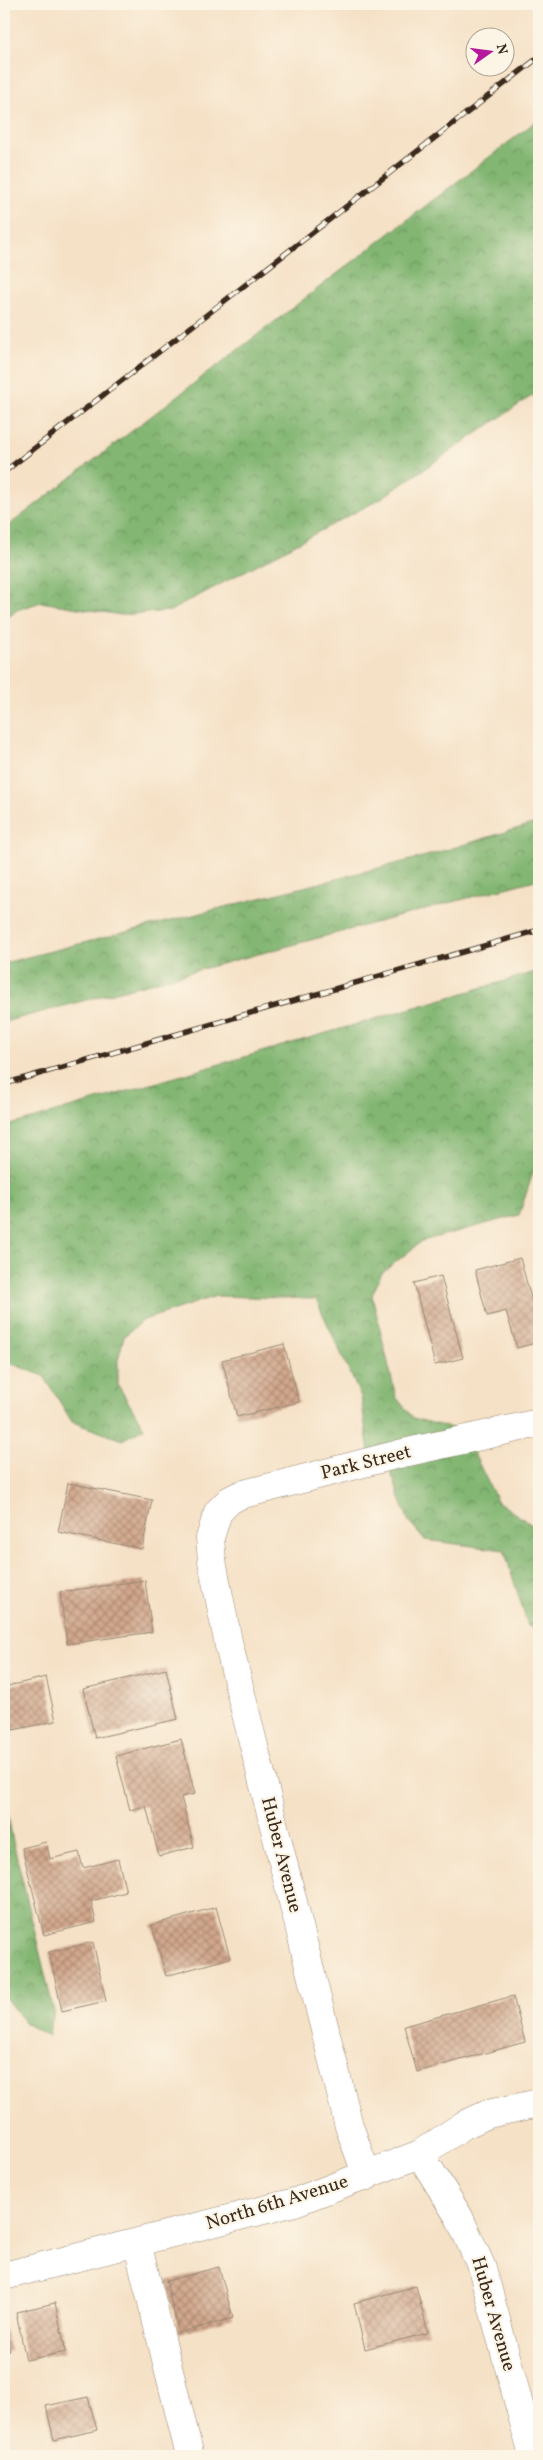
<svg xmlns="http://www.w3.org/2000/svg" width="543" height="2460" font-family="Vollkorn,serif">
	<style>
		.forest { fill: url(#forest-crowns); stroke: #5e7048 }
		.building { fill: url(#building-cross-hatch) }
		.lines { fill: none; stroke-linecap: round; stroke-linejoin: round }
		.minor-casing { stroke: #988672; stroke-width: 29 }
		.minor { stroke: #fff; stroke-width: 28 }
		.rail-casing { stroke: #3b2a1e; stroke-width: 5.5 }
		.rail { stroke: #fcf5e5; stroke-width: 4; stroke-dasharray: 11; stroke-linecap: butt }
		.labels { text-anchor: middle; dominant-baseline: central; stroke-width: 4.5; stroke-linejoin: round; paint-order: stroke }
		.street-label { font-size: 19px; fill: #3b2a1e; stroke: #fcf5e5 }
	</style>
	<defs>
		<pattern id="forest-crowns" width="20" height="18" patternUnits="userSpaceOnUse" patternTransform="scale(1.25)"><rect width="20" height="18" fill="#82b672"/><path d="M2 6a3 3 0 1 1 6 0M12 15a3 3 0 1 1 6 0" fill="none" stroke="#6c945d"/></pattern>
		<pattern id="building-cross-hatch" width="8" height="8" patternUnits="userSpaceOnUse" patternTransform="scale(1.25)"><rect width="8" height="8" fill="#d2a88d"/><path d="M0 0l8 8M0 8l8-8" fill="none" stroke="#ac8973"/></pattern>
	</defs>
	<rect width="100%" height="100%" fill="#fcf5e5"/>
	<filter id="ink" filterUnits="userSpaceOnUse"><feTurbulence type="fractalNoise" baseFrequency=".02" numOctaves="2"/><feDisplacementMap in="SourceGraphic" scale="10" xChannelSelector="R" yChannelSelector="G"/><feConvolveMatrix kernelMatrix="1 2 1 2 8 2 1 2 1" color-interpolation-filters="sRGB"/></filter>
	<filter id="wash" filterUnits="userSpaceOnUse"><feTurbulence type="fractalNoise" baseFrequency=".0096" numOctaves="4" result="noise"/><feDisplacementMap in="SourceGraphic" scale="20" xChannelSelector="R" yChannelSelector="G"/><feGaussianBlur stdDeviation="1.12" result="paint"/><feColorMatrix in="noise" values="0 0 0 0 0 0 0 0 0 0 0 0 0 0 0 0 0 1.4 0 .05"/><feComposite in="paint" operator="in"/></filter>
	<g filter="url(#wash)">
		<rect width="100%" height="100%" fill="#f5e1c6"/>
		<path class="forest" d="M539 119V391L380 499 170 611 121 615 41 602 17 610 4 621V529Z
			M539 822V879L4 1022V963L426 856Z
			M539 971V1163L535 1167 519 1215 422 1241 382 1273 372 1295 396 1397 413 1418 463 1431 497 1501 539 1530V1630L528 1626 504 1550 425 1540 408 1520 390 1470 369 1452 361 1397 316 1299 216 1296 144 1320 124 1336 118 1360V1385L144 1428 122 1440 72 1422 44 1376 4 1361V1127Z
			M4 1791 12 1837 54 2012 48 2036 25 2023 4 1996Z"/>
		<g id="blocks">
			<path class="building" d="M520 1258 539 1327V1342L517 1348 506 1311 487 1316 475 1270Z
				M441 1276 463 1358 435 1365 414 1283Z
				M284 1344 299 1402 237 1417 222 1360Z
				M68 1483 152 1500 142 1549 58 1532Z
				M145 1580 152 1632 67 1644 60 1592Z
				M166 1669 178 1719 95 1738 83 1689Z
				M46 1677 56 1721 13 1730 4 1687Z
				M181 1739 195 1794 181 1797 194 1847 159 1856 146 1806 130 1810 116 1756Z
				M46 1842 50 1859 79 1852 83 1868 118 1859 126 1892 91 1901 96 1922 44 1935 22 1848Z
				M216 1907 230 1958 166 1976 152 1925Z
				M93 1942 106 2001 62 2011 49 1952Z
				M513 1996 525 2042 417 2072 404 2026Z
				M219 2267 233 2318 179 2333 166 2281Z
				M416 2286 428 2333 365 2349 354 2303Z
				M55 2303 66 2352 26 2360 16 2312Z
				M4 2325 10 2351 4 2352Z
				M88 2397 97 2430 54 2440 46 2406Z"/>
		</g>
	</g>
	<g filter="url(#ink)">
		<use href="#blocks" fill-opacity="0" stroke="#988672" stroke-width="1"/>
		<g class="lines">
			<g class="minor-casing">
				<path id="minor" d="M420 2154 459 2217 482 2268 533 2456
					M367 2176 349 2126 229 1646 212 1561 210 1538 218 1512 230 1500 240 1495 399 1454 539 1423
					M137 2242 190 2456
					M4 2276 295 2202 420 2154 464 2125 488 2114 539 2103"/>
			</g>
			<use href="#minor" class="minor"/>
			<g class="rail-casing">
				<path id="rail" d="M4 472 539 57
					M4 1084 539 930"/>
			</g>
			<use href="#rail" class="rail"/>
		</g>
	</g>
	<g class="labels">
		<g class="street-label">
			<text transform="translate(366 1463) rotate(-14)">Park Street</text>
			<text transform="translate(281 1855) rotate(76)">Huber Avenue</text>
			<text transform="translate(277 2203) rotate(-17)">North 6th Avenue</text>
			<text transform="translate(493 2314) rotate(74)">Huber Avenue</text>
		</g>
	</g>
	<rect width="543" height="2460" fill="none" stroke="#fcf5e5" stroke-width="20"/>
	<g transform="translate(490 52) rotate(76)"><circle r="24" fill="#fcf5e5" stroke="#afa495"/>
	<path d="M0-4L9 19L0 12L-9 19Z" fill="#b5179e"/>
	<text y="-8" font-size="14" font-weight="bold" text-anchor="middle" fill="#3b2a1e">N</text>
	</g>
</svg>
